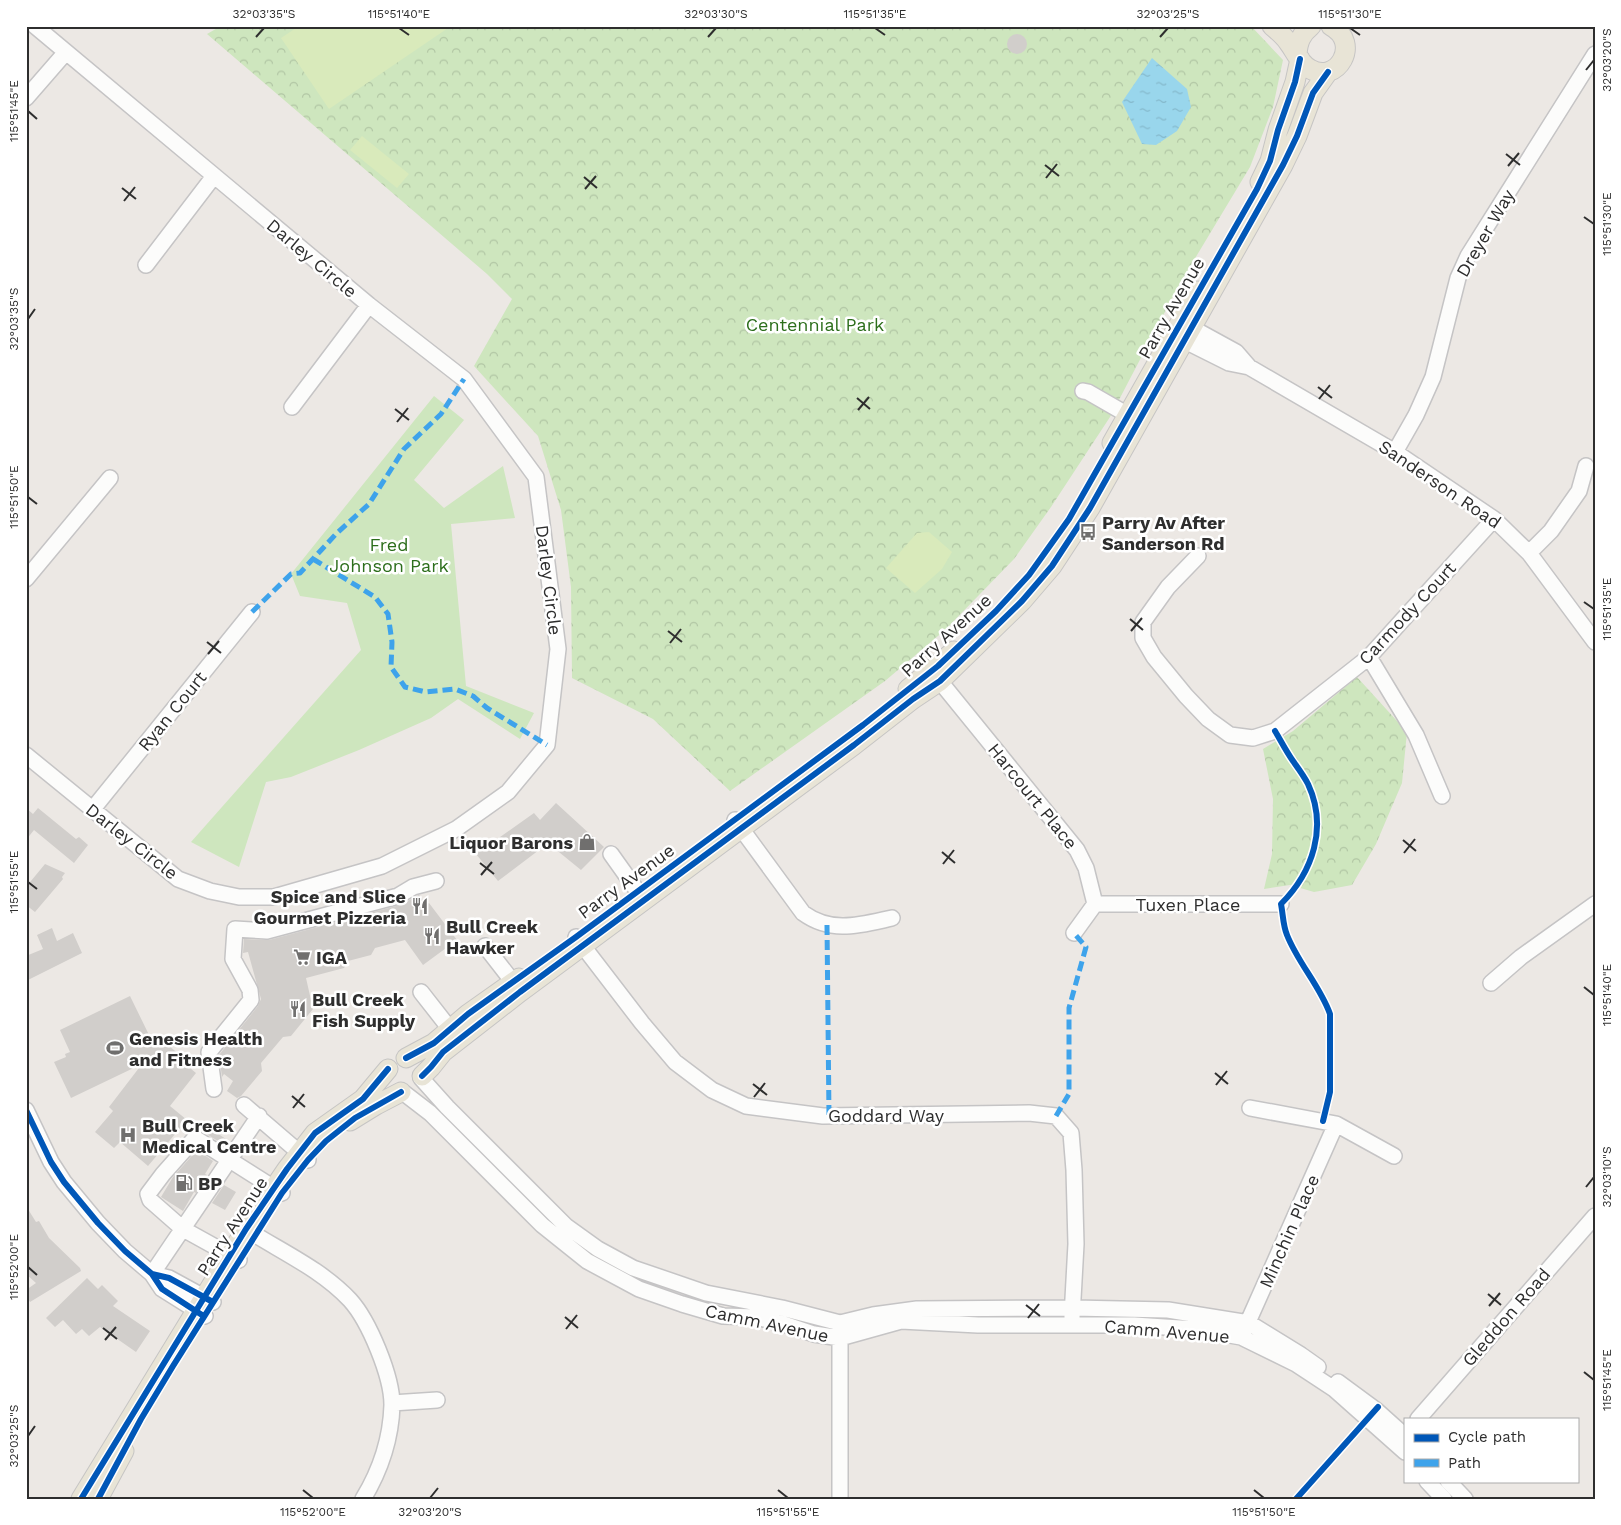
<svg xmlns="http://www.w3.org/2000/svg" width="1621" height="1525" font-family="'Work Sans',sans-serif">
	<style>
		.grass { fill: #cee6be }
		.forest { fill: url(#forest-crowns) }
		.pitch { fill: #d9eabb }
		.water { fill: url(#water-ripples) }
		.building { fill: #d1cecb }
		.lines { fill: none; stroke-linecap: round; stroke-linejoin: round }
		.minor-casing { stroke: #c5c4c5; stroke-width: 18 }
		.major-casing { stroke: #c6c5c4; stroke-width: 21 }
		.minor { stroke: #fcfcfb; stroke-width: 15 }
		.major { stroke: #e8e4d6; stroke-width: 19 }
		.quiet { stroke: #3ea3eb; stroke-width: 5; stroke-dasharray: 10 5; stroke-linecap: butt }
		.cycleway-casing { stroke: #fff; stroke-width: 9 }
		.cycleway { stroke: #0057b8; stroke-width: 6 }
		.ticks { fill: none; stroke: #2e2e2e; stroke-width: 2 }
		.labels { text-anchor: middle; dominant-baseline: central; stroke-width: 5; stroke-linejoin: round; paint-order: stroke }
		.street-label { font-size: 18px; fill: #2e2e2e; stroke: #fff }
		.park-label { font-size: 18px; fill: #2c6e1b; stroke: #fff }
		.poi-label { font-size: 18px; font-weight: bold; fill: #2e2e2e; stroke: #fff; text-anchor: start }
		.neatline { fill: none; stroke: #2e2e2e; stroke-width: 2 }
		.ticks-label { font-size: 12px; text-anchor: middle; fill: #2e2e2e }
	</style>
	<defs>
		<pattern id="forest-crowns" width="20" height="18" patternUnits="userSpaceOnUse" patternTransform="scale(1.25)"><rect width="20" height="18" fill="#cee6be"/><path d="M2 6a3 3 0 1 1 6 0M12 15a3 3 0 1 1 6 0" fill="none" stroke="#b1c6a4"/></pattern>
		<pattern id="water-ripples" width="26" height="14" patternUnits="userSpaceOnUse" patternTransform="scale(1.25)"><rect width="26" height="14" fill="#99d6ec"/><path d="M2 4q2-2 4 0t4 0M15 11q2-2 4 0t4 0" fill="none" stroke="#84b8cb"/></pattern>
	</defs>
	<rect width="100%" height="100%" fill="#ece8e4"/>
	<path class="grass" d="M434 396 464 420 414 480 444 508 503 466 515 518 451 524 466 686 534 713 520 739 458 699 431 718 359 750 291 777 266 782 239 867 191 842 361 650 347 603 300 596 291 574Z"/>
	<path class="forest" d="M221 26H1251L1283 60 1273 107 1250 167 1179 285 1110 417 1051 507 1014 559 945 630 885 681 730 791 653 719 572 678 571 587 561 510 538 436 474 366 512 299 487 274 207 34Z
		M1357 677 1407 732 1402 783 1376 844 1352 885 1314 892 1290 885 1264 889 1272 854 1273 799 1263 749 1293 731Z"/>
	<path class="pitch" d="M299 26H451L329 109 281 38Z
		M362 136 409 174 397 188 350 150Z
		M929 532 952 552 942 569 915 593 886 568 917 533Z"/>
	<path class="water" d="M1152 58 1187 89 1191 107 1177 131 1156 145 1142 144 1122 102Z"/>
	<path class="building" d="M1007 44a10 10 0 1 1 20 0a10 10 0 1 1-20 0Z
		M556 803 604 847 581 870 554 848 543 847 498 881 476 854 534 813 540 820Z
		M26 808 33 814 38 808 76 839 79 837 88 845 74 863 34 830 26 840Z
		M45 864 65 873 62 877 63 879 35 912 26 905V887Z
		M419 895 426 905 429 903 457 940 423 965 405 940 375 948 371 955 348 961 344 968 306 978 313 1009 291 1036 283 1037 261 1063 262 1071 241 1096 237 1098 227 1091 233 1081 224 1074 222 1077 219 1055 258 1006 261 999 248 952 243 953 244 939 269 940 400 905Z
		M52 928 57 941 73 933 82 953 26 981V956L43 949 37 935Z
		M130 996 151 1039 160 1035 162 1040 187 1061 185 1064 196 1073 170 1106 187 1120 148 1166 120 1142 114 1148 95 1132 113 1111 109 1107 142 1064 71 1098 54 1062 66 1057 65 1054 70 1052 60 1030Z
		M206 1126 226 1139 223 1144 203 1132Z
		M197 1150 213 1161 205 1174 207 1175 196 1193 194 1192 183 1211 161 1197 173 1177Z
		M224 1185 236 1192 225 1210 212 1203Z
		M26 1206 36 1222 39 1221 49 1238 80 1268 81 1271 30 1302 26 1295V1290L36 1283 26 1274Z
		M87 1278 98 1289 102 1285 118 1301 113 1306 150 1331 136 1352 100 1327 89 1336 82 1329 76 1334 63 1320 55 1327 46 1318Z"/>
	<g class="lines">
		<g class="minor-casing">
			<path id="minor" d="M26 98 66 52
				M146 265 214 176
				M1183 323 1236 352 1249 367 1395 452 1494 519 1529 553 1595 642
				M1175 336 1229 363 1249 367
				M1083 391 1088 392 1128 415
				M292 407 369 305
				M1395 452 1416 415 1433 377 1458 278 1468 256 1595 54
				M1529 553 1551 531 1579 491 1586 466
				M1198 556 1168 587 1143 622V638L1154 657 1186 696 1208 719 1230 735 1253 738 1275 731 1369 657 1494 519
				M26 579 110 478
				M1369 657 1416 735 1442 796
				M934 674 1077 850 1086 868 1095 904 1074 933
				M26 755 178 879 210 891 239 897H274L382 866 456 829 508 792 547 745 558 649 536 477 464 379 369 305 35 26
				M92 810 252 612
				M735 820 803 913C832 934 860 925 892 918
				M611 854 643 899
				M1095 904H1281
				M576 937 642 1023 675 1062 712 1090 746 1106 823 1116 1029 1113 1056 1116 1071 1133 1074 1170 1076 1244 1072 1317
				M485 946 520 991
				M1491 983 1521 957 1595 904
				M421 992 450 1029
				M421 1078 447 1107 566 1226 598 1249 633 1268 706 1293 782 1308 840 1323 873 1315 917 1309 1073 1308 1168 1310 1249 1323 1301 1355 1318 1367
				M214 1089 209 1052 251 1000 250 990 233 959 235 929 267 931 398 896 413 887 436 881
				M404 1093 430 1113 542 1225 587 1261 639 1289 682 1304 723 1316 756 1317 784 1324 814 1334 840 1338 901 1321 978 1325H1134L1195 1329 1241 1337 1296 1364 1334 1389 1405 1452
				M244 1105 308 1160
				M1250 1108 1336 1124 1394 1156
				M26 1110 51 1162 64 1182 98 1223 125 1251 152 1274 162 1289 205 1316
				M246 1229C280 1251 321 1269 350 1300 369 1321 392 1376 392 1405 391 1438 380 1471 363 1499
				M239 1260 183 1229 150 1200 148 1194 163 1174 195 1138 282 1193
				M152 1274 259 1116
				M152 1274 169 1278 213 1302
				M840 1328V1499
				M1244 1331 1336 1124
				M1338 1382 1376 1410 1405 1436
				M392 1403 437 1400
				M1418 1419 1595 1216
				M1427 1481 1444 1499
				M1448 1481 1465 1499"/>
		</g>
		<g class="major-casing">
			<path id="major" d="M1272 26C1278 31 1284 36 1288 42 1295 51 1300 64 1310 69 1337 85 1362 43 1331 26
				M1297 54C1298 42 1301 34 1311 26
				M1260 182 1270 161 1278 130 1295 82 1300 59
				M1112 443 1198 291
				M908 689 954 651
				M406 1058 434 1043 468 1014 519 978
				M422 1076 431 1067 443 1052 520 992 854 745 913 699 940 681 1022 601 1052 566 1090 508 1283 165 1297 136 1313 93 1328 72
				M350 1121 376 1105 401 1092
				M81 1499 246 1229 287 1169 315 1133 363 1099 388 1069
				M98 1499 124 1451"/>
		</g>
		<use href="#minor" class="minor"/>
		<use href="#major" class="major"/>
		<path class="quiet" d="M313 559 375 597 388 614 392 642 391 667 405 687 426 692 455 689 473 696 487 708 547 745
			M252 612 291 574 300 573 336 534 369 504 404 449 441 414 464 379
			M827 925 829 1116
			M1056 1116 1069 1094V1008L1086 947 1074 933"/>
		<g class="cycleway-casing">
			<path id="cycleway" d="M1275 731C1281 741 1286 751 1293 761 1298 768 1304 776 1308 784 1328 827 1313 872 1281 904 1283 914 1283 926 1287 935 1298 963 1320 986 1330 1014V1092L1323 1121
				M406 1058 434 1043 468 1014 576 937 863 725 938 666 996 611 1029 575 1069 519 1257 189 1270 161 1278 130 1295 82 1300 59
				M422 1076 431 1067 443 1052 520 992 854 745 913 699 940 681 1022 601 1052 566 1090 508 1283 165 1297 136 1313 93 1328 72
				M26 1110 51 1162 64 1182 98 1223 125 1251 152 1274 162 1289 202 1315
				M152 1274 169 1278 211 1301
				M81 1499 246 1229 287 1169 315 1133 363 1099 388 1069
				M98 1499 141 1419 173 1366 282 1193 308 1160 326 1141 355 1118 401 1092
				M1296 1499 1378 1407"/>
		</g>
		<use href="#cycleway" class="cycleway"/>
	</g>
	<path class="ticks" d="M399 28 409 35M875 28 885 35M1350 28 1360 35M256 37 264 28M708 37 716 28M1160 37 1168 28M1586 70 1594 60M28 111 37 119M1506 154 1520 165M1045 165 1059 176M1508 166 1519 153M584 177 597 188M1046 178 1057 164M122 188 136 199M585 189 596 176M124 201 135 187M1584 217 1594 224M28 319 35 309M1318 387 1332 398M857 398 870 409M1319 399 1330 385M395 409 409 420M858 410 869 397M397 422 408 408M28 497 37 504M1584 602 1594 609M1130 619 1143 630M668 631 682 642M1131 631 1142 618M207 642 221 653M670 643 681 629M208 654 219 641M1403 840 1416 851M942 852 955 863M1404 853 1415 839M480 863 494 874M943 864 954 850M481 875 492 862M28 882 37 889M1584 987 1594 995M1215 1073 1228 1084M753 1084 767 1095M1216 1085 1227 1071M292 1096 305 1107M754 1097 765 1083M293 1108 304 1094M1586 1187 1594 1177M28 1267 37 1275M1488 1294 1501 1305M1026 1305 1040 1316M1489 1306 1500 1293M565 1317 578 1328M1028 1318 1039 1304M103 1328 117 1339M566 1329 577 1315M105 1340 116 1327M1584 1372 1594 1380M28 1436 35 1426M303 1490 313 1498M778 1490 788 1498M1254 1490 1264 1498M430 1498 438 1488"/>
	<defs>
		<g id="bus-bare" transform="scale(1.35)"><path d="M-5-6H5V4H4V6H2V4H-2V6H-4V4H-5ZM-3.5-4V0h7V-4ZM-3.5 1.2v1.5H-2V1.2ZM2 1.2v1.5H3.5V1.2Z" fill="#706f6e" stroke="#fff" stroke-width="2.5" paint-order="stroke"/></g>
		<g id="shop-bare" transform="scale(1.35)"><path d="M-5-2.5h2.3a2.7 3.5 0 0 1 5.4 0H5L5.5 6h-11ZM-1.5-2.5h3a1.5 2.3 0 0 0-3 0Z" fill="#706f6e" stroke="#fff" stroke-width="2.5" paint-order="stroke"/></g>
		<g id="restaurant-bare" transform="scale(1.35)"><path d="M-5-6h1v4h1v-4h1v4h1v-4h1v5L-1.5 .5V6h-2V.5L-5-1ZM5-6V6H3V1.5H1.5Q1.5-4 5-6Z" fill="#706f6e" stroke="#fff" stroke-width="2.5" paint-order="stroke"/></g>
		<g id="supermarket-bare" transform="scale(1.35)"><path d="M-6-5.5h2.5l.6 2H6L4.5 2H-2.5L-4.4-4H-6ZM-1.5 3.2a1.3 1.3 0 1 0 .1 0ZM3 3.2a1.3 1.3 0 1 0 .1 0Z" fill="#706f6e" stroke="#fff" stroke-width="2.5" paint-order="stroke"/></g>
		<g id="stadium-bare" transform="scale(1.35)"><path d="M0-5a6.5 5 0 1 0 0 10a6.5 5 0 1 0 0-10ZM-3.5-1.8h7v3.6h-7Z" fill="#706f6e" stroke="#fff" stroke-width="2.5" paint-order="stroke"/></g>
		<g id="hospital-bare" transform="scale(1.35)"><path d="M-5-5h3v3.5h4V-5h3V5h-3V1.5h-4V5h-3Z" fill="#706f6e" stroke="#fff" stroke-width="2.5" paint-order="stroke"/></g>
		<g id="fuel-bare" transform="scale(1.35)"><path d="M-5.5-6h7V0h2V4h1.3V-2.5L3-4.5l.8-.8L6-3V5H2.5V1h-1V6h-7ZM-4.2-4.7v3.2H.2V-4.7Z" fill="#706f6e" stroke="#fff" stroke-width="2.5" paint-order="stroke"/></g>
	</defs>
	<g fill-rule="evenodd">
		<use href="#bus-bare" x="1088" y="532"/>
		<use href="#shop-bare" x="587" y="842"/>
		<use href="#restaurant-bare" x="420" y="906"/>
		<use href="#restaurant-bare" x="432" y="936"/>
		<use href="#supermarket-bare" x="302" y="957"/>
		<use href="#restaurant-bare" x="298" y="1009"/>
		<use href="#stadium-bare" x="115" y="1048"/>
		<use href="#hospital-bare" x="128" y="1135"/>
		<use href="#fuel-bare" x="184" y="1183"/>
	</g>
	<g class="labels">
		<g class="street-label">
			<text transform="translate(1485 233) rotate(-60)">Dreyer Way</text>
			<text transform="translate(312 258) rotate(40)">Darley Circle</text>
			<text transform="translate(1171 308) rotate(-60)">Parry Avenue</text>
			<text transform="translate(1440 484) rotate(34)">Sanderson Road</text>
			<text transform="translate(549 580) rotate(83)">Darley Circle</text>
			<text transform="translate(1407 613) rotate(-47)">Carmody Court</text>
			<text transform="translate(946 635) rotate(-42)">Parry Avenue</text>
			<text transform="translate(172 711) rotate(-51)">Ryan Court</text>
			<text transform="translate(1033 796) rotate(51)">Harcourt Place</text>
			<text transform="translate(132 841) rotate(38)">Darley Circle</text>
			<text transform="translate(626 881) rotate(-36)">Parry Avenue</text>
			<text x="1188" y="904">Tuxen Place</text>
			<text x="886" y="1115">Goddard Way</text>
			<text transform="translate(232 1226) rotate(-57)">Parry Avenue</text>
			<text transform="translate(1289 1231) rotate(-66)">Minchin Place</text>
			<text transform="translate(1506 1317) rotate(-49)">Gleddon Road</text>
			<text transform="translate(767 1323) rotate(12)">Camm Avenue</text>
			<text transform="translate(1167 1331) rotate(5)">Camm Avenue</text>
		</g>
		<g class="park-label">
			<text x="815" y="324">Centennial Park</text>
			<text x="389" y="544">Fred<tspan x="389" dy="21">Johnson Park</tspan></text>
		</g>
		<g class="poi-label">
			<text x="1102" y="522">Parry Av After<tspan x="1102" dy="21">Sanderson Rd</tspan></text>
			<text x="573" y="842" text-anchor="end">Liquor Barons</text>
			<text x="406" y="896" text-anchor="end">Spice and Slice<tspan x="406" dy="21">Gourmet Pizzeria</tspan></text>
			<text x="446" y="926">Bull Creek<tspan x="446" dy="21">Hawker</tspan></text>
			<text x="316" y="957">IGA</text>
			<text x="312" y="999">Bull Creek<tspan x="312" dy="21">Fish Supply</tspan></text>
			<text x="129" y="1038">Genesis Health<tspan x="129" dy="21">and Fitness</tspan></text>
			<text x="142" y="1125">Bull Creek<tspan x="142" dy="21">Medical Centre</tspan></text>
			<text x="198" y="1183">BP</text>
		</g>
	</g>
	<rect width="1621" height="1525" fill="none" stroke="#ffffff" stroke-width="55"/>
	<rect x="1404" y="1418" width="175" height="65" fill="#ffffff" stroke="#ababab"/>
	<rect x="1414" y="1434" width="25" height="8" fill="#0057b8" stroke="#ababab"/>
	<text x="1448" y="1442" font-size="15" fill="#2e2e2e">Cycle path</text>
	<rect x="1414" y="1459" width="25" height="8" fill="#3ea3eb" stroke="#ababab"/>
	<text x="1448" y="1468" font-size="15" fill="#2e2e2e">Path</text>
	<rect x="28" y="28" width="1566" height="1470" class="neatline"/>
	<g class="ticks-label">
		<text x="264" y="18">32°03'35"S</text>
		<text x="399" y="18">115°51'40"E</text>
		<text x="716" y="18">32°03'30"S</text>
		<text x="875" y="18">115°51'35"E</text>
		<text x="1168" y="18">32°03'25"S</text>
		<text x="1350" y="18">115°51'30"E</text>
		<text transform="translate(1607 60) rotate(-90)" y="4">32°03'20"S</text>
		<text transform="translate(14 111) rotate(-90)" y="4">115°51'45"E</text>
		<text transform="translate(1607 224) rotate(-90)" y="4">115°51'30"E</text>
		<text transform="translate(14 319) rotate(-90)" y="4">32°03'35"S</text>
		<text transform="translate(14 497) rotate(-90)" y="4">115°51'50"E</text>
		<text transform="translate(1607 609) rotate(-90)" y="4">115°51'35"E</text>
		<text transform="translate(14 882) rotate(-90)" y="4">115°51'55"E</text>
		<text transform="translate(1607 995) rotate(-90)" y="4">115°51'40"E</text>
		<text transform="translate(1607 1177) rotate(-90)" y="4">32°03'10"S</text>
		<text transform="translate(14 1267) rotate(-90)" y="4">115°52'00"E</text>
		<text transform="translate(1607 1380) rotate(-90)" y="4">115°51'45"E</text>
		<text transform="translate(14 1436) rotate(-90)" y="4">32°03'25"S</text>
		<text x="313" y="1516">115°52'00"E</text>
		<text x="430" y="1516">32°03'20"S</text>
		<text x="788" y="1516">115°51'55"E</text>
		<text x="1264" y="1516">115°51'50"E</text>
	</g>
</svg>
